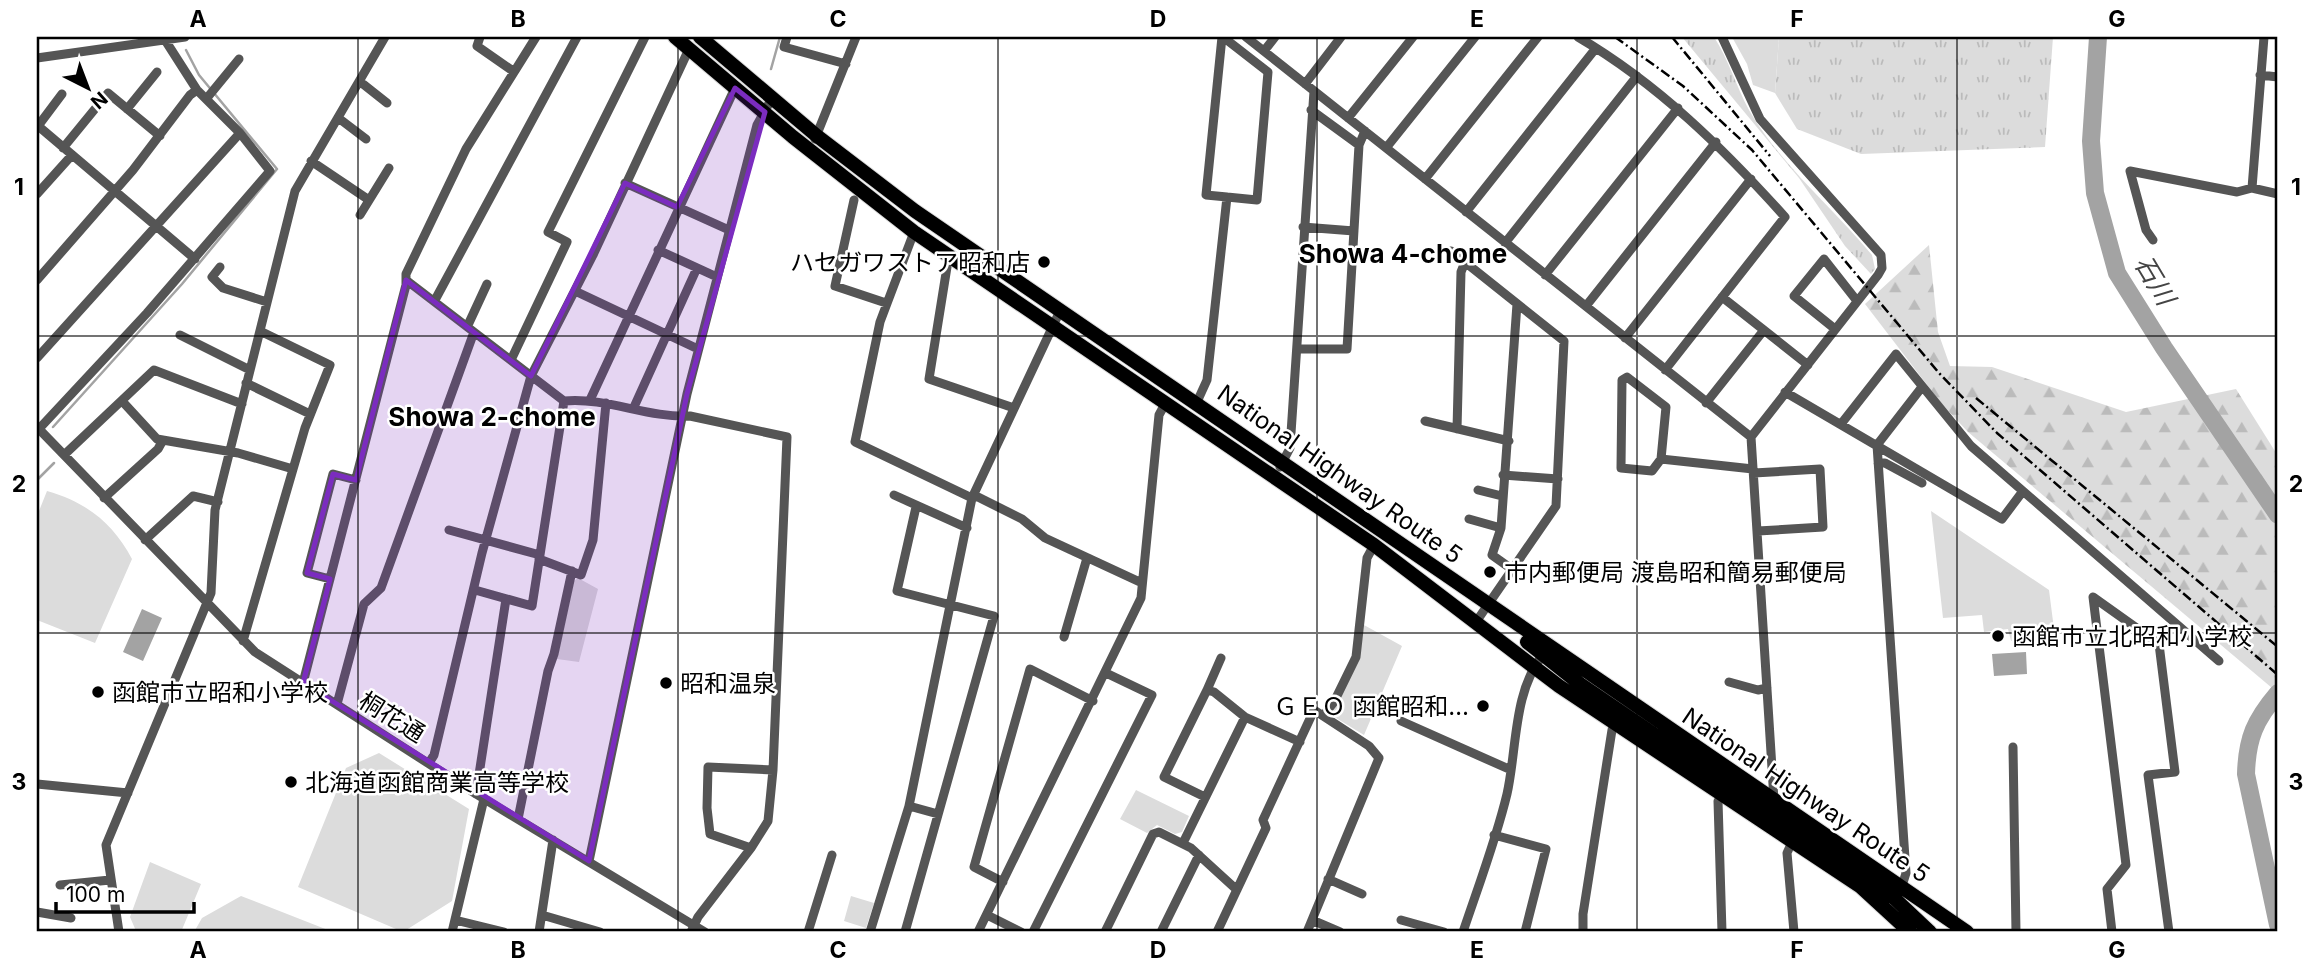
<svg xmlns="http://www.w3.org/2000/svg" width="2315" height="969" font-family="Inter,'Noto Sans JP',sans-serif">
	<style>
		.grass { fill: url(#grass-tufts) }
		.forest { fill: url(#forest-firs) }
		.park { fill: #dcdcdc }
		.water { fill: #a3a3a3 }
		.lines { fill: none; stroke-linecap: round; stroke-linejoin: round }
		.stream { stroke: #a3a3a3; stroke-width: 2.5 }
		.river { stroke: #a3a3a3; stroke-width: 18 }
		.highway-casing { stroke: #dbdbdb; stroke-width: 16 }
		.minor { stroke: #555; stroke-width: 9 }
		.highway { stroke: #000; stroke-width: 14 }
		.rail { stroke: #000; stroke-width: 2.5; stroke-dasharray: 10 3.5 2 3.5; stroke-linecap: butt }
		.marked { fill: #7b2cbf; fill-opacity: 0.2; stroke: #7b2cbf; stroke-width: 5; stroke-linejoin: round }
		.grid { fill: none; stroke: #000; stroke-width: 2; stroke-opacity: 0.55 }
		.poi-dot { fill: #000; stroke: #fff; stroke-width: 2.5 }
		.labels { text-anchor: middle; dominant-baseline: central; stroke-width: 5; stroke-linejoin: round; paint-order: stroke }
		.poi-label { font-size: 24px; fill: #000; stroke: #fff; text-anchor: start }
		.street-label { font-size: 24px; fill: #000; stroke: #fff }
		.neighbourhood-label { font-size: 26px; font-weight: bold; fill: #000; stroke: #fff }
		.water-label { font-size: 26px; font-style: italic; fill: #444; stroke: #fff }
		.neatline { fill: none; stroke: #000; stroke-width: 2.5 }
		.grid-label { font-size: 23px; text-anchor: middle; font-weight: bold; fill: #000 }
	</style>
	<defs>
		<pattern id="grass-tufts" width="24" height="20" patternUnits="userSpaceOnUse" patternTransform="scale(1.75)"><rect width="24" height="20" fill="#dcdcdc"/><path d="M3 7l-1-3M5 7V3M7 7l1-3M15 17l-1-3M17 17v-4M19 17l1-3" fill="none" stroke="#bbb"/></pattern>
		<pattern id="forest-firs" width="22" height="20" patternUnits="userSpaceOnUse" patternTransform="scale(1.75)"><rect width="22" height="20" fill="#dcdcdc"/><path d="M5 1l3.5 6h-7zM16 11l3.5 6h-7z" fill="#bbb"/></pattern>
	</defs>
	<rect width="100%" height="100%" fill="#fff"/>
	<path class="grass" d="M1682 37H1714C1729 60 1736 86 1749 110 1780 164 1832 207 1872 255L1875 269 1871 274 1845 246 1799 178Z
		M1779 37H2053L2045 147 1861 154 1797 129 1775 93Z"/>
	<path class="forest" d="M1929 245 1938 332 1950 366 1992 367 2126 412 2236 389 2278 456V693L1968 432 1941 403 1865 304Z"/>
	<path class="park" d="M1732 37H1779L1775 93 1753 85 1747 64Z
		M47 491C86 502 113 523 132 559L95 643 37 620V516Z
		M1931 511 2049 590 2055 637 2011 641 2008 629 1984 632 1982 615 1943 618Z
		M578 578 598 589 579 662 557 659 574 581Z
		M1364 625 1402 646 1364 735 1331 715 1359 661Z
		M379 753 469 809 452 901 403 932 298 887 346 768Z
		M1136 790 1189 816 1182 832 1175 834 1157 825 1147 833 1120 819Z
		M150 862 201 884 181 932 136 931 130 917Z
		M241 896 333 932H194L202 918Z
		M851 896 874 903 866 928 844 921Z"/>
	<path class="water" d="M142 609 162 618 143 661 123 652Z
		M2026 652 2027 674 1994 676 1992 654Z"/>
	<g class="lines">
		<path class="stream" d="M771 69 780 37
			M53 427 182 284 277 169 199 75 186 50
			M37 480 54 463"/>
		<path class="river" d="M2098 37 2091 141 2095 193 2117 273 2164 348 2278 515
			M2278 693C2255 720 2247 738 2246 774L2278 925"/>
		<g class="highway-casing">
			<path id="highway" d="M675 37 793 137 914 232 1374 545 1559 686 1861 887 1910 932
				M700 37 817 136 915 211 1967 932
				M1527 642 1580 684 1894 898 1930 932"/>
		</g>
		<path class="minor" d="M480 37 477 46 513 71
			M787 37 784 47 846 64
			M1223 37 1268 72 1257 200 1227 197
			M1246 37 1751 437
			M1578 37C1658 84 1723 148 1785 217L1665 370
			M1722 37 1760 119 1881 255 1882 268 1878 275 1751 437 1774 800
			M1264 51 1275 37
			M37 58 185 37
			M2260 75 2278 77
			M363 84 387 103
			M1305 84 1341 37
			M207 98 239 59
			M127 109 157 72
			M1311 110 1359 145
			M1348 118 1413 37
			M341 120 366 139
			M37 125 195 259
			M38 126 62 94
			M815 139 856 37
			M63 148 108 93 160 136
			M1386 148 1475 37
			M311 161 369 200
			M1425 179 1538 37
			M625 183 729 230
			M2252 188 2264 37
			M37 194 72 155
			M854 200 835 286 886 303
			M1466 212 1596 48
			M360 215 389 168
			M1303 227 1354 231
			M914 232 880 322 855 442 972 498
			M2153 240 2146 230 2130 171 2237 192 2252 188 2278 194
			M1505 243 1637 76
			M658 250 717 277
			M1451 251 1564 341 1556 506 1476 622
			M220 267 212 277 223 288 267 302
			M947 267 929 379 1014 408
			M1545 275 1678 108
			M37 280 133 170 190 95 197 90
			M406 280 564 401C607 397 647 418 690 416L787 437 773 770 768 821 751 848 710 834 707 808 708 767 773 770
			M575 291 698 349
			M1722 297 1808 365
			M435 300 577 37
			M1586 306 1716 142
			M468 325 487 284
			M1835 329 1794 296 1824 259 1857 301
			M180 335 250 370
			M1625 338 1751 179
			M1297 349H1347L1359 145 1365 131
			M37 358 240 133
			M511 360 567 242 548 232 645 37
			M246 383 310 414
			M1785 392 2002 519 2023 491
			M590 400 735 88
			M122 401 157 439 238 453 293 469
			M1197 402 1207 380 1227 197 1206 195 1222 37
			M1706 403 1764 330
			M634 407 697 268
			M1425 421 1509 441
			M1841 424 1896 354 1971 446 2219 661
			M37 427 255 652 476 794 705 932
			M1457 429 1461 272 1465 262
			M37 431 147 313 270 171 240 133 197 90 165 40
			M64 455 154 370 242 404
			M1661 459 1666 407 1627 377 1622 380 1621 468 1652 471 1661 459 1753 469
			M1878 463H1885L1922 483
			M1280 467 1290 448 1314 91
			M1754 473 1820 469 1823 527 1758 531
			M1503 475 1558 479
			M1478 490 1502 496
			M894 495 967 528
			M974 495 1022 519 1045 538 1142 583
			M104 498 158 449 163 440
			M1469 519 1501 528
			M449 530 540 555
			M145 540 193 496 218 502
			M539 559 581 575 593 540 606 403
			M1513 570 1492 555 1501 528 1517 304
			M330 579 307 573 333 474 356 480
			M475 590 532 606 564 401
			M1064 637 1087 558
			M243 641 305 428 330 365 260 331
			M1729 682 1758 690 1767 688
			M303 683 406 285V274L466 149 536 37
			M1207 690 1221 658
			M337 704 364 604 381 588 474 332
			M1323 716 1334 702 1356 657 1367 558 1374 545
			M1401 721 1511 770
			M2013 747 2016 932
			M429 763 434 755 482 553 531 376 593 255 689 49
			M37 784 128 793
			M476 794 506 599
			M1205 797 1164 777 1207 690 1214 692 1245 717 1300 742
			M1718 801 1722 932
			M909 806 938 814
			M518 819 548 671 554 654 572 571
			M1494 835 1546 849 1525 932
			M1792 842 1787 853 1794 932
			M1183 843 1245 717
			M589 861 687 394 757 125 772 98
			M1328 879 1362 894
			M1003 882 974 867 1030 669 1093 701
			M60 885 110 880
			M1902 886 1906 873 1877 445 1922 387
			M37 912 71 918
			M542 915 600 932
			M987 915 1021 932
			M455 920 504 932
			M1312 920 1340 932
			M1401 920 1444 932
			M119 932 106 845 211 593 215 510 295 191 385 37
			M452 932 484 799
			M539 932 553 840
			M691 932 698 917 751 848
			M808 932 832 855
			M870 932 909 806 972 498 1060 311
			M905 932 994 616 897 591 916 507
			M978 932 1141 598 1159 415 1166 402
			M1033 932 1152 695 1106 673
			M1105 932 1153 834 1159 832 1191 848 1237 890
			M1161 932 1199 855
			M1217 932 1266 828 1263 820 1314 710 1369 746 1379 758 1307 932
			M1463 932C1478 887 1496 840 1507 794 1517 750 1513 691 1543 655
			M1583 932V914L1612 730 1617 721
			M2112 932 2107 889 2126 865 2093 597 2159 644 2175 772 2148 775 2169 932"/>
		<use href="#highway" class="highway"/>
		<path class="rail" d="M1615 37 1683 86 1752 150 1939 373 1997 433 2278 675
			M1672 37 1770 156
			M1976 398 2278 647"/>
	</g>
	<path class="marked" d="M735 88 765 112 687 394 589 861 303 683 330 579 307 573 333 474 356 480 406 280 531 376 625 183 677 207Z"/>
	<path class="grid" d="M358 37V932M678 37V932M998 37V932M1317 37V932M1637 37V932M1957 37V932M37 336H2278M37 633H2278"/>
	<g class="poi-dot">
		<circle cx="1044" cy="262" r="7"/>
		<circle cx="1490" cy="572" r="7"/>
		<circle cx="1998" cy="636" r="7"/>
		<circle cx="666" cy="683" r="7"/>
		<circle cx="98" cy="692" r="7"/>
		<circle cx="1483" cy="706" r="7"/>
		<circle cx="291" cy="782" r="7"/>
	</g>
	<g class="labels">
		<g class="poi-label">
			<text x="1030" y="262" text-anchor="end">ハセガワストア昭和店</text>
			<text x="1504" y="572">市内郵便局 渡島昭和簡易郵便局</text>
			<text x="2012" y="636">函館市立北昭和小学校</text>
			<text x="680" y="683">昭和温泉</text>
			<text x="112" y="692">函館市立昭和小学校</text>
			<text x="1469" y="706" text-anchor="end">ＧＥＯ 函館昭和…</text>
			<text x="305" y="782">北海道函館商業高等学校</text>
		</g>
		<g class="street-label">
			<text transform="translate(1340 474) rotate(35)">National Highway Route 5</text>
			<text transform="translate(392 717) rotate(32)">桐花通</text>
			<text transform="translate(1806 795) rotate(34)">National Highway Route 5</text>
		</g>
		<g class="neighbourhood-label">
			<text x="1403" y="253">Showa 4-chome</text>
			<text x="492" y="416">Showa 2-chome</text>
		</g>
		<g class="water-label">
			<text transform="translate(2155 280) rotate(59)">石川</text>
		</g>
	</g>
	<rect width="2315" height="969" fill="none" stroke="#ffffff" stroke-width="77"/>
	<g transform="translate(88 88) rotate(138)" stroke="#ffffff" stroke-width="5" paint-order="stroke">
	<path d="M0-5L12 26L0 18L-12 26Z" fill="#000000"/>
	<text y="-10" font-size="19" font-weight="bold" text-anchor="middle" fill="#000000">N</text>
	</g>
	<path d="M56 902v10h138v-10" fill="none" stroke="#000000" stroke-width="3.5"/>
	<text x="66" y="902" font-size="21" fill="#000000" stroke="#ffffff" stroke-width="5" paint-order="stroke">100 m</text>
	<rect x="38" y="38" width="2238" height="892" class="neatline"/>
	<g class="grid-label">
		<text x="198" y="27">A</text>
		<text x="518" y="27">B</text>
		<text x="838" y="27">C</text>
		<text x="1158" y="27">D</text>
		<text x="1477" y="27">E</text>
		<text x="1797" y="27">F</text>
		<text x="2117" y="27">G</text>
		<text x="19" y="195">1</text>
		<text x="2296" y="195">1</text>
		<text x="19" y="492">2</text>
		<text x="2296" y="492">2</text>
		<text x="19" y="790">3</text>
		<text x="2296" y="790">3</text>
		<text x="198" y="958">A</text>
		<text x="518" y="958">B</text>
		<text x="838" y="958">C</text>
		<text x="1158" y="958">D</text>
		<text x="1477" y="958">E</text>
		<text x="1797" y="958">F</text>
		<text x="2117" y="958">G</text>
	</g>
</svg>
